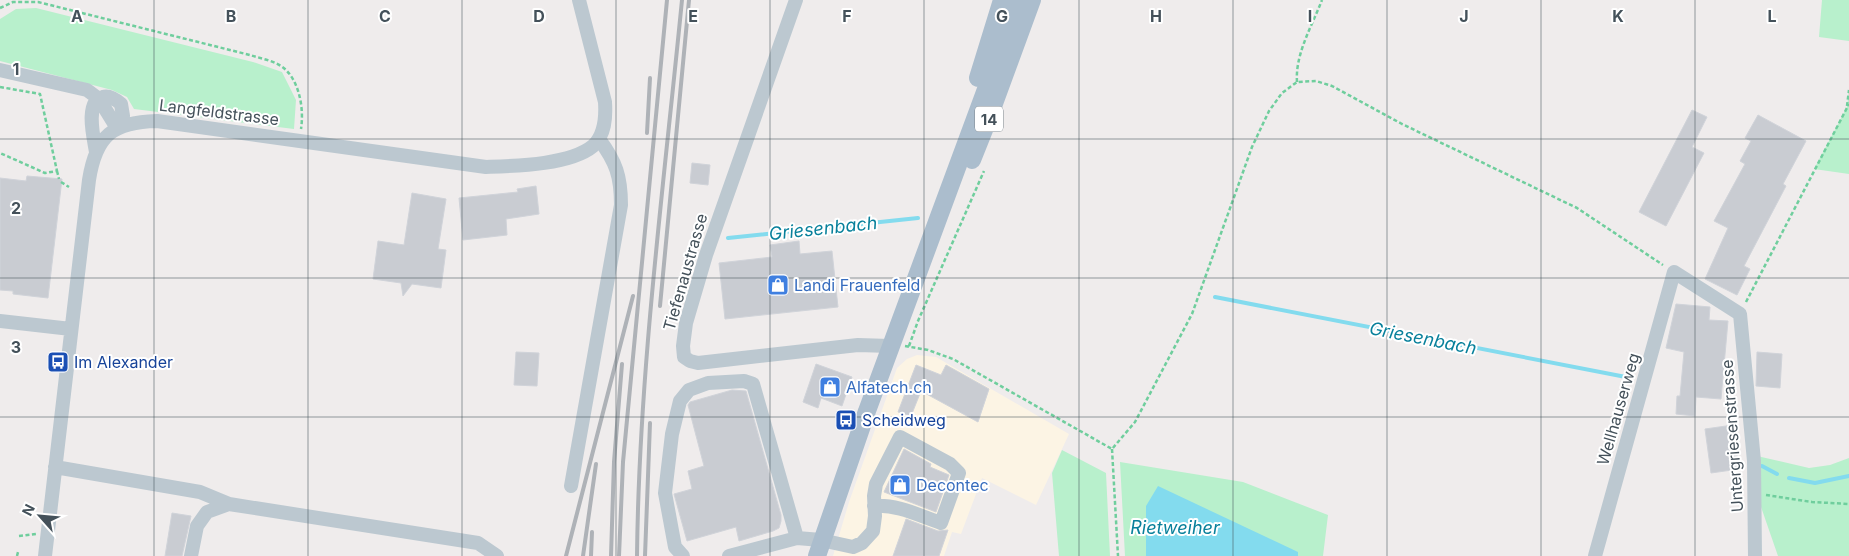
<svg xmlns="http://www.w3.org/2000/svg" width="1849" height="556" font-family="Inter,sans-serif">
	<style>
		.commercial { fill: #fcf4e4 }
		.green { fill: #b8f0cc }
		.water { fill: #83dbee }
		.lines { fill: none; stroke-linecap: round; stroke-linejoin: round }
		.stream { stroke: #83dbee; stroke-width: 4 }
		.building { fill: #c9ccd2; stroke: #d0d3d9 }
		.path { stroke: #6fce9d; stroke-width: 2.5; stroke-dasharray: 4 2.5; stroke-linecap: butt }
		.minor { stroke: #bcc8d0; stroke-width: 14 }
		.major { stroke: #abbdcd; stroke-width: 18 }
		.rail { stroke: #aeb2b7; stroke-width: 4 }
		.grid { fill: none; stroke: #44515a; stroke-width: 1; stroke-opacity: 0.55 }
		.labels { text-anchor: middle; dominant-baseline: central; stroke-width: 4; stroke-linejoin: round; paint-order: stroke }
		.shield { fill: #fff; stroke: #7c858c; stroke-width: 1 }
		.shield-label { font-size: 15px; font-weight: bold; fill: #44515a }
		.street-label { font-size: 16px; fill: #44515a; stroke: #fff }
		.shop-label { font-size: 16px; fill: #366cbe; stroke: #fff; text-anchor: start }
		.transit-label { font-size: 16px; fill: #164399; stroke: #fff; text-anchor: start }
		.water-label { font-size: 18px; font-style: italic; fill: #08809b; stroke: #fff }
		.grid-label { font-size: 16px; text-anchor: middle; font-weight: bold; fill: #44515a; stroke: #fff; stroke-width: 4; stroke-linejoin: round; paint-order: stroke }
	</style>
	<rect width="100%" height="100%" fill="#efecec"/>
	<path class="commercial" d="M917 355 936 357 1069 434 1036 505 982 478 961 534 952 532 944 556H833L849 502 897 368 907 359Z"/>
	<path class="green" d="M1822 0H1849V41L1819 37Z
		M36 8 253 62 282 72 296 100 294 129 134 109 127 97 112 90 0 61V19L16 9Z
		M1849 90V174L1814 169 1847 107Z
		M1062 450 1106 473 1110 556H1059L1052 473Z
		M1757 456 1809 468 1830 465 1849 458V556H1778L1760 504Z
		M1120 462 1243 482 1328 515 1323 556H1298L1297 552 1146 506V556H1125Z"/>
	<path class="water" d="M1158 486 1298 552V556H1146V506Z"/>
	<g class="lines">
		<path class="stream" d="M728 238 918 218
			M1215 297 1631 378
			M1762 466 1777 474
			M1789 478 1815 483 1849 476"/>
	</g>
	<path class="building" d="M1692 110 1707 117 1692 147 1704 153 1666 226 1639 212Z
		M1758 115 1806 141 1783 184 1786 186 1744 266 1750 269 1737 295 1705 279 1728 228 1714 221 1745 164 1740 161 1751 141 1745 138Z
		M692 163 710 165 708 185 690 183Z
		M27 176 62 179 48 298 13 294V291L0 290V178L26 181Z
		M536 186 539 214 506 219 507 235 463 240 459 198 518 192 517 189Z
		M412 193 446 199 438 249 446 250 441 288 412 284 403 296 401 283 373 279 378 241 404 245Z
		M799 241 800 254 832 251 838 307 725 319 719 263 772 257 770 245Z
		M1676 304 1710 307 1709 320 1728 321 1721 399 1696 397 1695 416 1676 414 1677 396H1680L1684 352 1666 348Z
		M516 352 539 353 537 386 514 385Z
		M1757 352 1782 354 1780 388 1756 386Z
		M816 364 852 377 842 406 821 398 818 408 803 402Z
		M916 365 941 375 946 365 989 389 978 422 921 391 911 416 898 412Z
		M732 390 746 391 781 515V521L779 528 773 531 739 541 736 527 687 541 674 494 692 489 688 471 704 466 688 405 690 402Z
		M1733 425 1739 469 1711 473 1705 429Z
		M904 449 931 464 930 467 949 475 936 512 884 492Z
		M172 513 191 516 182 556H165Z
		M906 519 938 531 948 530 939 556H893Z"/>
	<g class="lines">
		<path class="path" d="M0 8 13 2H38L250 55C262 59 277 61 286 70 300 84 304 110 301 129
			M1297 82C1295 54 1312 26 1322 0
			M0 87 40 94 57 171 45 173 0 153
			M1847 106 1849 90
			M57 171 59 179
			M61 182 69 187
			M1746 302 1849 104
			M905 346 928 350 953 359 1112 449 1135 422 1192 314 1252 147 1269 111 1282 93 1297 82 1316 81 1332 86 1402 124 1577 208 1663 265
			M909 346 918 321 984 171
			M1112 449 1118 556
			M1766 495 1812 502 1849 504
			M19 536 36 534
			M17 556 18 552"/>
		<path class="minor" d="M796 0 706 255 686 323 683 346 684 357 690 361 698 363 858 345 890 346
			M0 70 87 90 99 99 117 128
			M96 152C94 139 84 101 103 97 109 95 117 100 121 104L123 116 117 128
			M0 321 71 329
			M55 467 200 492 229 504
			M571 486 621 205C621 176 616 162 599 139
			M45 556 89 180C96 135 113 122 157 121L486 167C515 166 570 165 593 146 605 135 606 118 605 102L579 0
			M191 556 197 526 207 512 229 504 478 543 497 556
			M683 556 675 547 665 493 672 434 680 401 689 390 708 383 744 381 753 384 797 538
			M729 556 797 538 821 540 853 547 862 543 873 531 875 516 874 496 876 484 900 437 950 464 959 473 941 523C920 516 897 504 874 506
			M1595 556 1674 272 1740 314 1754 461 1755 556"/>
		<path class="major" d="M978 78 1002 0
			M972 160 988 120 1032 0
			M817 556 867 411 1019 0"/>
		<path class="rail" d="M647 133 650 78
			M660 306 689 0
			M566 556 633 296
			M583 556 596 464
			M591 556 592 532
			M611 556 614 462 622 364
			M619 556 623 462 667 0
			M637 556C639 371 664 184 682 0
			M645 556 650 423"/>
	</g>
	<path class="grid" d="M154 0V556M308 0V556M462 0V556M616 0V556M770 0V556M924 0V556M1079 0V556M1233 0V556M1387 0V556M1541 0V556M1695 0V556M0 139H1849M0 278H1849M0 417H1849"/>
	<defs>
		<g id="shop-square" transform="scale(1.125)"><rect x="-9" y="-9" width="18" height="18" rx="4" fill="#3f7fe0" stroke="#fff"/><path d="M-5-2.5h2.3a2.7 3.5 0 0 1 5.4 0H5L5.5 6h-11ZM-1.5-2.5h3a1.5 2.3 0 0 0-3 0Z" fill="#fff"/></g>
		<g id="bus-square" transform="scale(1.125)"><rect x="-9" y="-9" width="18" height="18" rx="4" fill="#1a4fb4" stroke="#fff"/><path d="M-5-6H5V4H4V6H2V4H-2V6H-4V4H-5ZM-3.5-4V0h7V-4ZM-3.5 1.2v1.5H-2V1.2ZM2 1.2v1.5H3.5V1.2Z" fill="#fff"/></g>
	</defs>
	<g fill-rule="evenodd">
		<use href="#shop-square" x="778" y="285"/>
		<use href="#bus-square" x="58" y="362"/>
		<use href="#shop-square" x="830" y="387"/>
		<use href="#bus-square" x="846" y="420"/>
		<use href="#shop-square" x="900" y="485"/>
	</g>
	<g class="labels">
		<rect class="shield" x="975" y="106.5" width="28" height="25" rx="4"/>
		<g class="shield-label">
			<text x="989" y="119">14</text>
		</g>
		<g class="street-label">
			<text transform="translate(219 112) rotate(7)">Langfeldstrasse</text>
			<text transform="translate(685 272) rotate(-74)">Tiefenaustrasse</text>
			<text transform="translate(1618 409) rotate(-74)">Wellhauserweg</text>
			<text transform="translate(1732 436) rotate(-94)">Untergriesenstrasse</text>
		</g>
		<g class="shop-label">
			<text x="794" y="285">Landi Frauenfeld</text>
			<text x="846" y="387">Alfatech.ch</text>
			<text x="916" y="485">Decontec</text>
		</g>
		<g class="transit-label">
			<text x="74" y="362">Im Alexander</text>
			<text x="862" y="420">Scheidweg</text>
		</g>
		<g class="water-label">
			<text transform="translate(823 228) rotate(-6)">Griesenbach</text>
			<text transform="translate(1423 338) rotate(11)">Griesenbach</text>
			<text x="1175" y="527">Rietweiher</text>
		</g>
	</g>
	<g class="grid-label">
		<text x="77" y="22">A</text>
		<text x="231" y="22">B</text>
		<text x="385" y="22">C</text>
		<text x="539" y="22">D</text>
		<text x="693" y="22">E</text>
		<text x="847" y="22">F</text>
		<text x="1002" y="22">G</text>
		<text x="1156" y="22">H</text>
		<text x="1310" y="22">I</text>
		<text x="1464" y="22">J</text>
		<text x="1618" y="22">K</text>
		<text x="1772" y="22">L</text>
		<text x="16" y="75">1</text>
		<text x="16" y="214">2</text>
		<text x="16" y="353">3</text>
	</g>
	<g transform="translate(40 516) rotate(297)" stroke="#ffffff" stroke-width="4" paint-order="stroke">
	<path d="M0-4L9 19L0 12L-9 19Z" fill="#44515a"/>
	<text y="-8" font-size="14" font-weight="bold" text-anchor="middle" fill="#44515a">N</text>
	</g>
</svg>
